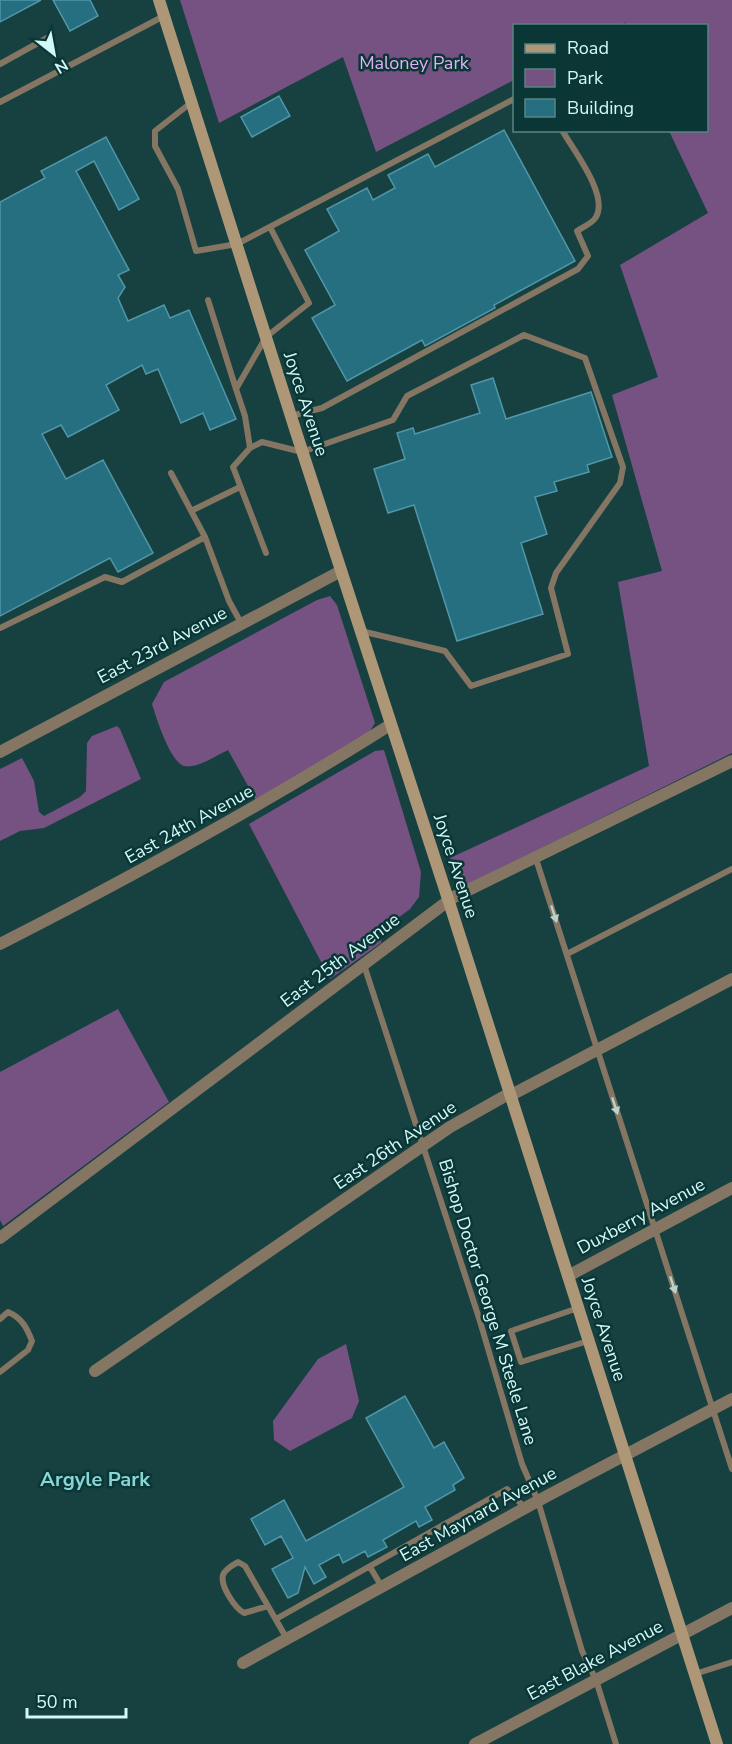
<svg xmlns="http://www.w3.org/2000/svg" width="732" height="1744" font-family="'Nunito Sans',sans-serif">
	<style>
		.green { fill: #765283 }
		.building { fill: #256f81; stroke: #5097a9; stroke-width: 1.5 }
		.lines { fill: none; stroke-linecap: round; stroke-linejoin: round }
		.lane { stroke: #847662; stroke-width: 6 }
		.street { stroke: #847662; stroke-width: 12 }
		.secondary { stroke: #ae9777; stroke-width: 12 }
		.oneway { fill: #bbd1cb }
		.labels { text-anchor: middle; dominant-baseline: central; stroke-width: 5; stroke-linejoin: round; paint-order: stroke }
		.park-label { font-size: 18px; fill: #e3b0f7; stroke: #0a3636 }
		.street-label { font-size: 18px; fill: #d3f8f8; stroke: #0a3636 }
		.neighbourhood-label { font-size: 20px; font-weight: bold; fill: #88d5d5; stroke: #0a3636 }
	</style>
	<rect width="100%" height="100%" fill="#174041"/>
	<path class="green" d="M180 0H732V753L461 888 450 858 649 766 618 582 662 571 612 395 658 377 620 265 708 213 669 131 706 130V26L625 25 626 22 619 26H514V80L376 152 343 57 219 123Z
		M330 596 337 605 375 723 366 737 257 802 228 750C217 755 197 769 184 766 170 762 156 717 152 704L164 682 317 600Z
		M117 726 120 729 141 779 44 828 20 831 0 841V769L22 758 34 781 39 812 44 816 80 797 86 791 87 743 92 736Z
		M384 750 421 872 419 897 410 909 382 930 381 943 330 979 249 824 375 751Z
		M118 1009 169 1102 3 1226 0 1220V1072Z
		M346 1344 359 1401 352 1418 290 1451 274 1440 273 1421 318 1359Z"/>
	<path class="building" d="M0 0H41L0 22Z
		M53 0H90L98 16 70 31Z
		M279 96 290 116 252 137 241 117Z
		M504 130 575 261 494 305 495 308 425 346 422 340 347 381 312 318 335 305 305 250 339 231 327 209 367 188 373 200 395 188 388 175 428 154 435 167Z
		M106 137 139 199 119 210 94 161 76 171 129 270 118 275 125 287 118 298 128 321 164 305 170 318 189 310 236 419 210 430 203 413 181 423 158 369 146 374 142 365 106 385 119 410 68 437 61 425 42 434 66 479 103 460 153 553 118 572 110 558 0 616V202L45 178 41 171Z
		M493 378 506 419 591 392 612 457 587 465 589 472 554 482 557 491 535 497 547 534 521 543 543 614 457 641 414 505 388 513 374 469 405 459 397 433 413 428 415 434 480 413 471 385Z
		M405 1396 434 1448 444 1442 464 1478 453 1485 455 1490 425 1507 432 1520 419 1527 416 1521 383 1540 387 1547 368 1557 365 1551 343 1563 339 1554 319 1565 326 1577 314 1584 305 1567 298 1593 288 1598 272 1569 293 1558 281 1536 265 1545 251 1519 284 1500 306 1541 404 1487 366 1418Z"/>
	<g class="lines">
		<path class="lane" d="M0 64 47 38
			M0 102 164 16
			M192 102 155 131V146L178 189 196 251 237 244 514 99
			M208 300 236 389
			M291 416 322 408 578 269 588 256 577 231C583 227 593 223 596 217 609 195 573 150 562 130
			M250 448 245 416 236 389 266 337 309 303 270 227
			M171 473 205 537
			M191 511 240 487
			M266 553 233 467 250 448 262 442 302 452 393 420 407 396 524 335 585 358 623 467 620 483 556 573 551 588 568 654 471 686 445 651 361 631
			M0 628 105 577 122 582 205 537 229 601 241 623
			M536 859 732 1469
			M567 954 732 869
			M364 965 479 1318 522 1464 538 1501 582 1651 596 1680 616 1744
			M578 1308 511 1331 521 1362 588 1341
			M0 1319 8 1312C22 1318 27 1328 32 1341L28 1350 0 1372
			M370 1567 382 1587
			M268 1606 244 1613C235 1608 220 1586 223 1575 225 1569 233 1565 238 1562L245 1566 287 1639
			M276 1619 507 1489 525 1508
			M695 1674 732 1662"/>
		<path class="street" d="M0 752 341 571
			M0 944C133 876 263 805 390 725
			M0 1238 452 898 732 761
			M568 1276 732 1188
			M95 1371 450 1127 505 1096 515 1093 732 979
			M243 1663 547 1496 732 1399
			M475 1744 732 1608"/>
		<path class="secondary" d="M159 0 296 432 449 902 717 1744"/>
	</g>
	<defs><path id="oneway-solid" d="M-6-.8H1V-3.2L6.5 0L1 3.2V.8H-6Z" transform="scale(1.5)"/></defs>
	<g class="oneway">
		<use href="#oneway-solid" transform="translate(554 914) rotate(72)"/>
		<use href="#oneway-solid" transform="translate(615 1106) rotate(72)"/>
		<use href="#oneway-solid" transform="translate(673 1285) rotate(72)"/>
	</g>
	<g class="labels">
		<g class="park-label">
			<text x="414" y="63">Maloney Park</text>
		</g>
		<g class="street-label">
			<text transform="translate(306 404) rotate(72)">Joyce Avenue</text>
			<text transform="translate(162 645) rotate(-28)">East 23rd Avenue</text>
			<text transform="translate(189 824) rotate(-29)">East 24th Avenue</text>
			<text transform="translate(456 866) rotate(72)">Joyce Avenue</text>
			<text transform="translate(340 960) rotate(-37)">East 25th Avenue</text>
			<text transform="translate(395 1145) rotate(-34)">East 26th Avenue</text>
			<text transform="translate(641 1216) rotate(-28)">Duxberry Avenue</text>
			<text transform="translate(488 1302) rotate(73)">Bishop Doctor George M Steele Lane</text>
			<text transform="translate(604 1329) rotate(72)">Joyce Avenue</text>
			<text transform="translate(478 1514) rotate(-29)">East Maynard Avenue</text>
			<text transform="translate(595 1660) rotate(-28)">East Blake Avenue</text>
		</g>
		<g class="neighbourhood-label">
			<text x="95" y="1479">Argyle Park</text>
		</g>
	</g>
	<rect x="513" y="24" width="195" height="108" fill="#0a3636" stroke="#5a8484" stroke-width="1.5"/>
	<rect x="525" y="44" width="30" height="9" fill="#ae9777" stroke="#5a8484" stroke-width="1.5"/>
	<text x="567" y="54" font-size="18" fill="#d3f8f8">Road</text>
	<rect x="525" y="69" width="30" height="18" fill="#765283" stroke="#5a8484" stroke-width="1.5"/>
	<text x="567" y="84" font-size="18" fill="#d3f8f8">Park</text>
	<rect x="525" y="99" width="30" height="18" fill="#256f81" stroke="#5a8484" stroke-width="1.5"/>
	<text x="567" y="114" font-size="18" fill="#d3f8f8">Building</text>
	<g transform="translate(54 54) rotate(149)" stroke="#0a3636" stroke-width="4.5" paint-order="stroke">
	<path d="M0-4.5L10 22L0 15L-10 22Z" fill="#d3f8f8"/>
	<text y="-9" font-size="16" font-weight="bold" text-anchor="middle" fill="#d3f8f8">N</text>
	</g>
	<path d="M27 1708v9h99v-9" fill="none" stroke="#d3f8f8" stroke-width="3"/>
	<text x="36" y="1708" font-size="18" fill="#d3f8f8" stroke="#0a3636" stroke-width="4.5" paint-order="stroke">50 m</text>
</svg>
